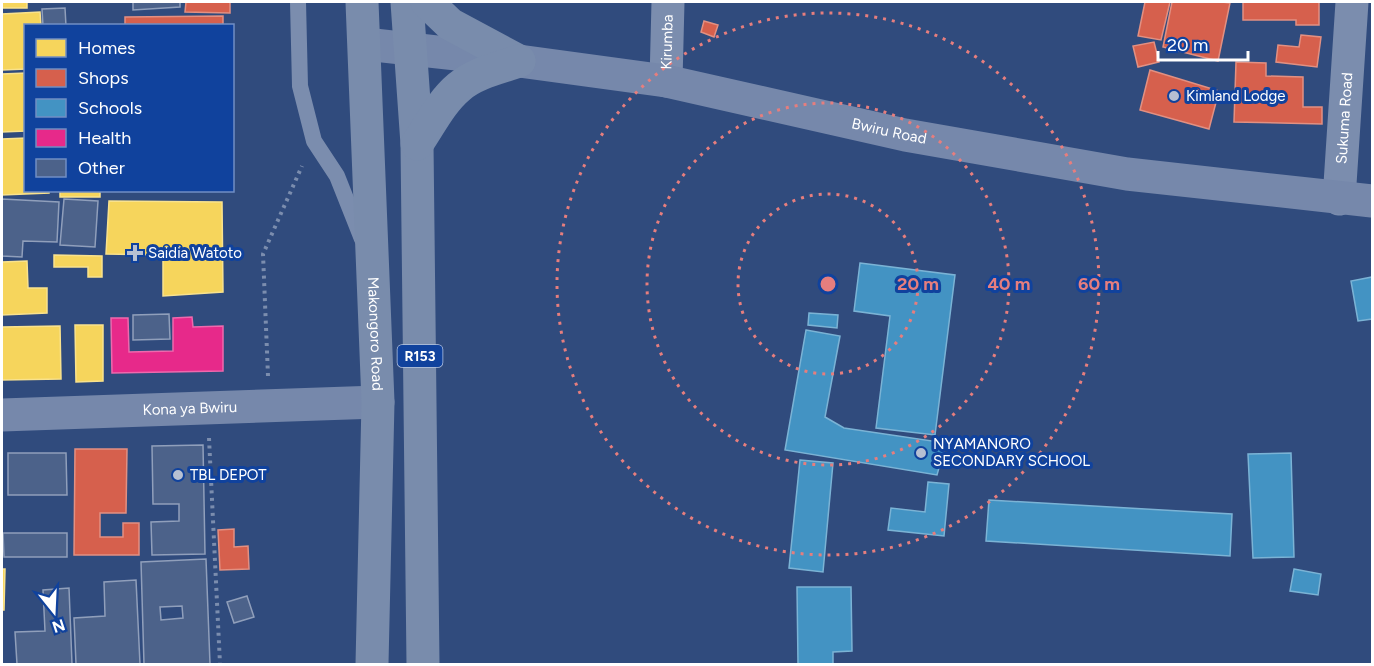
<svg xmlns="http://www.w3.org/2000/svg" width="1374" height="666" font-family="Figtree,sans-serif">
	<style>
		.homes { fill: #f6d55c; stroke: #f9e28d; stroke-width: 1.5 }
		.shops { fill: #d6604d; stroke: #e29082; stroke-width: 1.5 }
		.schools { fill: #4393c3; stroke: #7bb3d5; stroke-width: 1.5 }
		.health { fill: #e7298a; stroke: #ee69ad; stroke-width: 1.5 }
		.building { fill: #4c628a; stroke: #909fbb; stroke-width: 1.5; fill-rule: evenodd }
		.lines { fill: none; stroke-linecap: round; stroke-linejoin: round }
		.path { stroke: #7b8dae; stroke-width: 4; stroke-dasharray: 3 4.5; stroke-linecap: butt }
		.lane { stroke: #7b8dae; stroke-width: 16 }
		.street { stroke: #7b8dae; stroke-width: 33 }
		.secondary { stroke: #7688ab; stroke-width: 33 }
		.primary { stroke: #798cac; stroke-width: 33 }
		.ring { fill: none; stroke: #e67e7e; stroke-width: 3; stroke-dasharray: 3 6 }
		.poi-dot { fill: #b7c0d2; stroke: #10429d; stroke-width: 2 }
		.labels { text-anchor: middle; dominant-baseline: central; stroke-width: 6; stroke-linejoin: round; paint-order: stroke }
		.shield { fill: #10429d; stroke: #b7c6e2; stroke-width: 1.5 }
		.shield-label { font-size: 14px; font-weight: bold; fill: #fff }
		.street-label { font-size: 15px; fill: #fff; stroke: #10429d }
		.poi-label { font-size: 15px; fill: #fff; stroke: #10429d; text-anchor: start }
		.centre { fill: #e67e7e; stroke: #10429d; stroke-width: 3 }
		.ring-label { font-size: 18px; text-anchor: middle; font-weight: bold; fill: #e67e7e; stroke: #10429d; stroke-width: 6; stroke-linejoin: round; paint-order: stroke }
	</style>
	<rect width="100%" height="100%" fill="#304b7d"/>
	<path class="homes" d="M2 2H27V8H2Z
		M40 12 41 26H26V69L2 70V14Z
		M26 73V131L2 132V74Z
		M26 138V190H49V193L2 195V139Z
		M60 190H100V197H60Z
		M109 201 222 202 223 292 163 296V255L106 254Z
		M54 255 102 256V277H88V267H54Z
		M27 261 28 288H47V313L2 315V262Z
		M75 325H103V381L76 382Z
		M60 326 61 379 2 380V327Z
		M2 569H5L4 610H2Z"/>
	<path class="shops" d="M186 2H230V13L185 12Z
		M1145 2H1170L1161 40 1138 36Z
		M1172 2H1222L1230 3 1218 61 1163 47Z
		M1243 2H1319V25H1296V20H1243Z
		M223 16V26H125V17Z
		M704 21 718 25 714 37 701 32Z
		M1301 35 1321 37 1317 67 1276 62 1278 45 1299 47Z
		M1154 42 1159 62 1138 67 1133 46Z
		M1236 62 1266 63V76L1303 77V107H1322V124L1234 122Z
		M1150 70 1219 91 1209 129 1140 110Z
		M75 449H127L126 513H100V537H123V523H139V555H74Z
		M234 529V547L248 546 249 569 220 570 218 530Z"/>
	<path class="schools" d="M860 263 955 275 935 435 876 428 890 316 854 311Z
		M1372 277V319L1358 321 1351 281Z
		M809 313 838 315 837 328 808 325Z
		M806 330 840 336 825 417 844 428 946 443 937 475 785 450Z
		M1291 453 1294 557 1253 558 1248 454Z
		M800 460 833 463 823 572 789 568Z
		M928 482 949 484 944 536 888 530 891 508 925 512Z
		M989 500 1232 514 1230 556 986 541Z
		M1294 569 1321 574 1318 595 1290 591Z
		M797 587H851L852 651 833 652V664H798Z"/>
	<path class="health" d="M192 317 193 327 223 326V371L112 373 111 318H128L129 352 173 351V318Z"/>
	<path class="building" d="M133 2H180V7L133 10Z
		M65 8 66 26H43L42 9Z
		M2 199 59 202 57 242 23 241 22 257 2 256Z
		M64 199 98 201 95 247 60 245Z
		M169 314 170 339 133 340V315Z
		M203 445 205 554 152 555 151 522 179 521V504H153L152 446Z
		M8 453H66L67 495H8Z
		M3 533H67V557H4Z
		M206 559 210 664H144L141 562ZM182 606 183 618 161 620 160 607Z
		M136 580 140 664H76L74 618 105 616 104 582Z
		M69 588 72 664H17L15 632 45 631 43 590Z
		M247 596 254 617 234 623 227 602Z"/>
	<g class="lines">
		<path class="path" d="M268 376 263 254 302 166
			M209 438 220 664"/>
		<path class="lane" d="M298 2 300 86 314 141 337 176 362 239"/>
		<g class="street">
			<path id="s1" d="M666 81 668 2"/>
			<path id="s2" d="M1339 199 1352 2"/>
		</g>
		<g class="secondary">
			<path id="s3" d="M365 44 519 61 666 81 905 135 1127 174 1372 201"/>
			<path id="s4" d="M2 415 378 402"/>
		</g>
		<g class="primary">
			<path id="s5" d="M362 2 378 402 372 664"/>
			<path d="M407 2 417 144 423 664"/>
			<path d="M427 2 450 24 519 61"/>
			<path d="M417 144C430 125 441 102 459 87 475 73 499 68 519 61"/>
		</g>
	</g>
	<g class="ring">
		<circle cx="828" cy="284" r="90"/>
		<circle cx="828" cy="284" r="181"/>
		<circle cx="828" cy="284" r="271"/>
	</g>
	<g class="poi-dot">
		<circle cx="1174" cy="96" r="6"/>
		<path d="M132 244h6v6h6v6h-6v6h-6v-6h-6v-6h6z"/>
		<circle cx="921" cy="453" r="6"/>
		<circle cx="178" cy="475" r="6"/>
	</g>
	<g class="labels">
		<rect class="shield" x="397.5" y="345" width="45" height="22" rx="4.5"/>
		<g class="shield-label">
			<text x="420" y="356">R153</text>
		</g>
		<g class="street-label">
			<text stroke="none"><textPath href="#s1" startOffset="39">Kirumba</textPath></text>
			<text stroke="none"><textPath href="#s2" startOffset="81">Sukuma Road</textPath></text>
			<text stroke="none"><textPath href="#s3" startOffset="532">Bwiru Road</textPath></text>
			<text stroke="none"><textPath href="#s5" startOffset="332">Makongoro Road</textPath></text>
			<text stroke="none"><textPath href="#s4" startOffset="188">Kona ya Bwiru</textPath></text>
		</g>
		<g class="poi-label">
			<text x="1186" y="96">Kimland Lodge</text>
			<text x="148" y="253">Saidia Watoto</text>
			<text x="933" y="444">NYAMANORO<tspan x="933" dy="17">SECONDARY SCHOOL</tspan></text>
			<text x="190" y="475">TBL DEPOT</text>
		</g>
	</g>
	<circle cx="828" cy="284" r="9" class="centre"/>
	<g class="ring-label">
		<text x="918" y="290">20 m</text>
		<text x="1009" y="290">40 m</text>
		<text x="1099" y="290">60 m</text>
	</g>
	<rect width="1374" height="666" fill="none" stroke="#ffffff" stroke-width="6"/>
	<rect x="24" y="24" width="210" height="168" fill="#10429d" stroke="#708ec4" stroke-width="1.5"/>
	<rect x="36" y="39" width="30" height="18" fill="#f6d55c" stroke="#708ec4" stroke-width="1.5"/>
	<text x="78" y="54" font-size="18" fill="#ffffff">Homes</text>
	<rect x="36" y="69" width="30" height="18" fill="#d6604d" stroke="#708ec4" stroke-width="1.5"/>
	<text x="78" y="84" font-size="18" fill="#ffffff">Shops</text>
	<rect x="36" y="99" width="30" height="18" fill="#4393c3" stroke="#708ec4" stroke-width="1.5"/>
	<text x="78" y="114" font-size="18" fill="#ffffff">Schools</text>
	<rect x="36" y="129" width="30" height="18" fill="#e7298a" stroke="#708ec4" stroke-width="1.5"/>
	<text x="78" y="144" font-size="18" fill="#ffffff">Health</text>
	<rect x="36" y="159" width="30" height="18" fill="#4c628a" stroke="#708ec4" stroke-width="1.5"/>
	<text x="78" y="174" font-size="18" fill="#ffffff">Other</text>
	<g transform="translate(54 612) rotate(162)" stroke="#10429d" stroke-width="4.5" paint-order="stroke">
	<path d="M0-4.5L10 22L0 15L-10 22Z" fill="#ffffff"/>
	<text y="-9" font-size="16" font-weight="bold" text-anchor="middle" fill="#ffffff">N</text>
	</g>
	<path d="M1158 51v9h90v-9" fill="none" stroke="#ffffff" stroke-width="3"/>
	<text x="1167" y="51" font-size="18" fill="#ffffff" stroke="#10429d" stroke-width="4.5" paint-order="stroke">20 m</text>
</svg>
